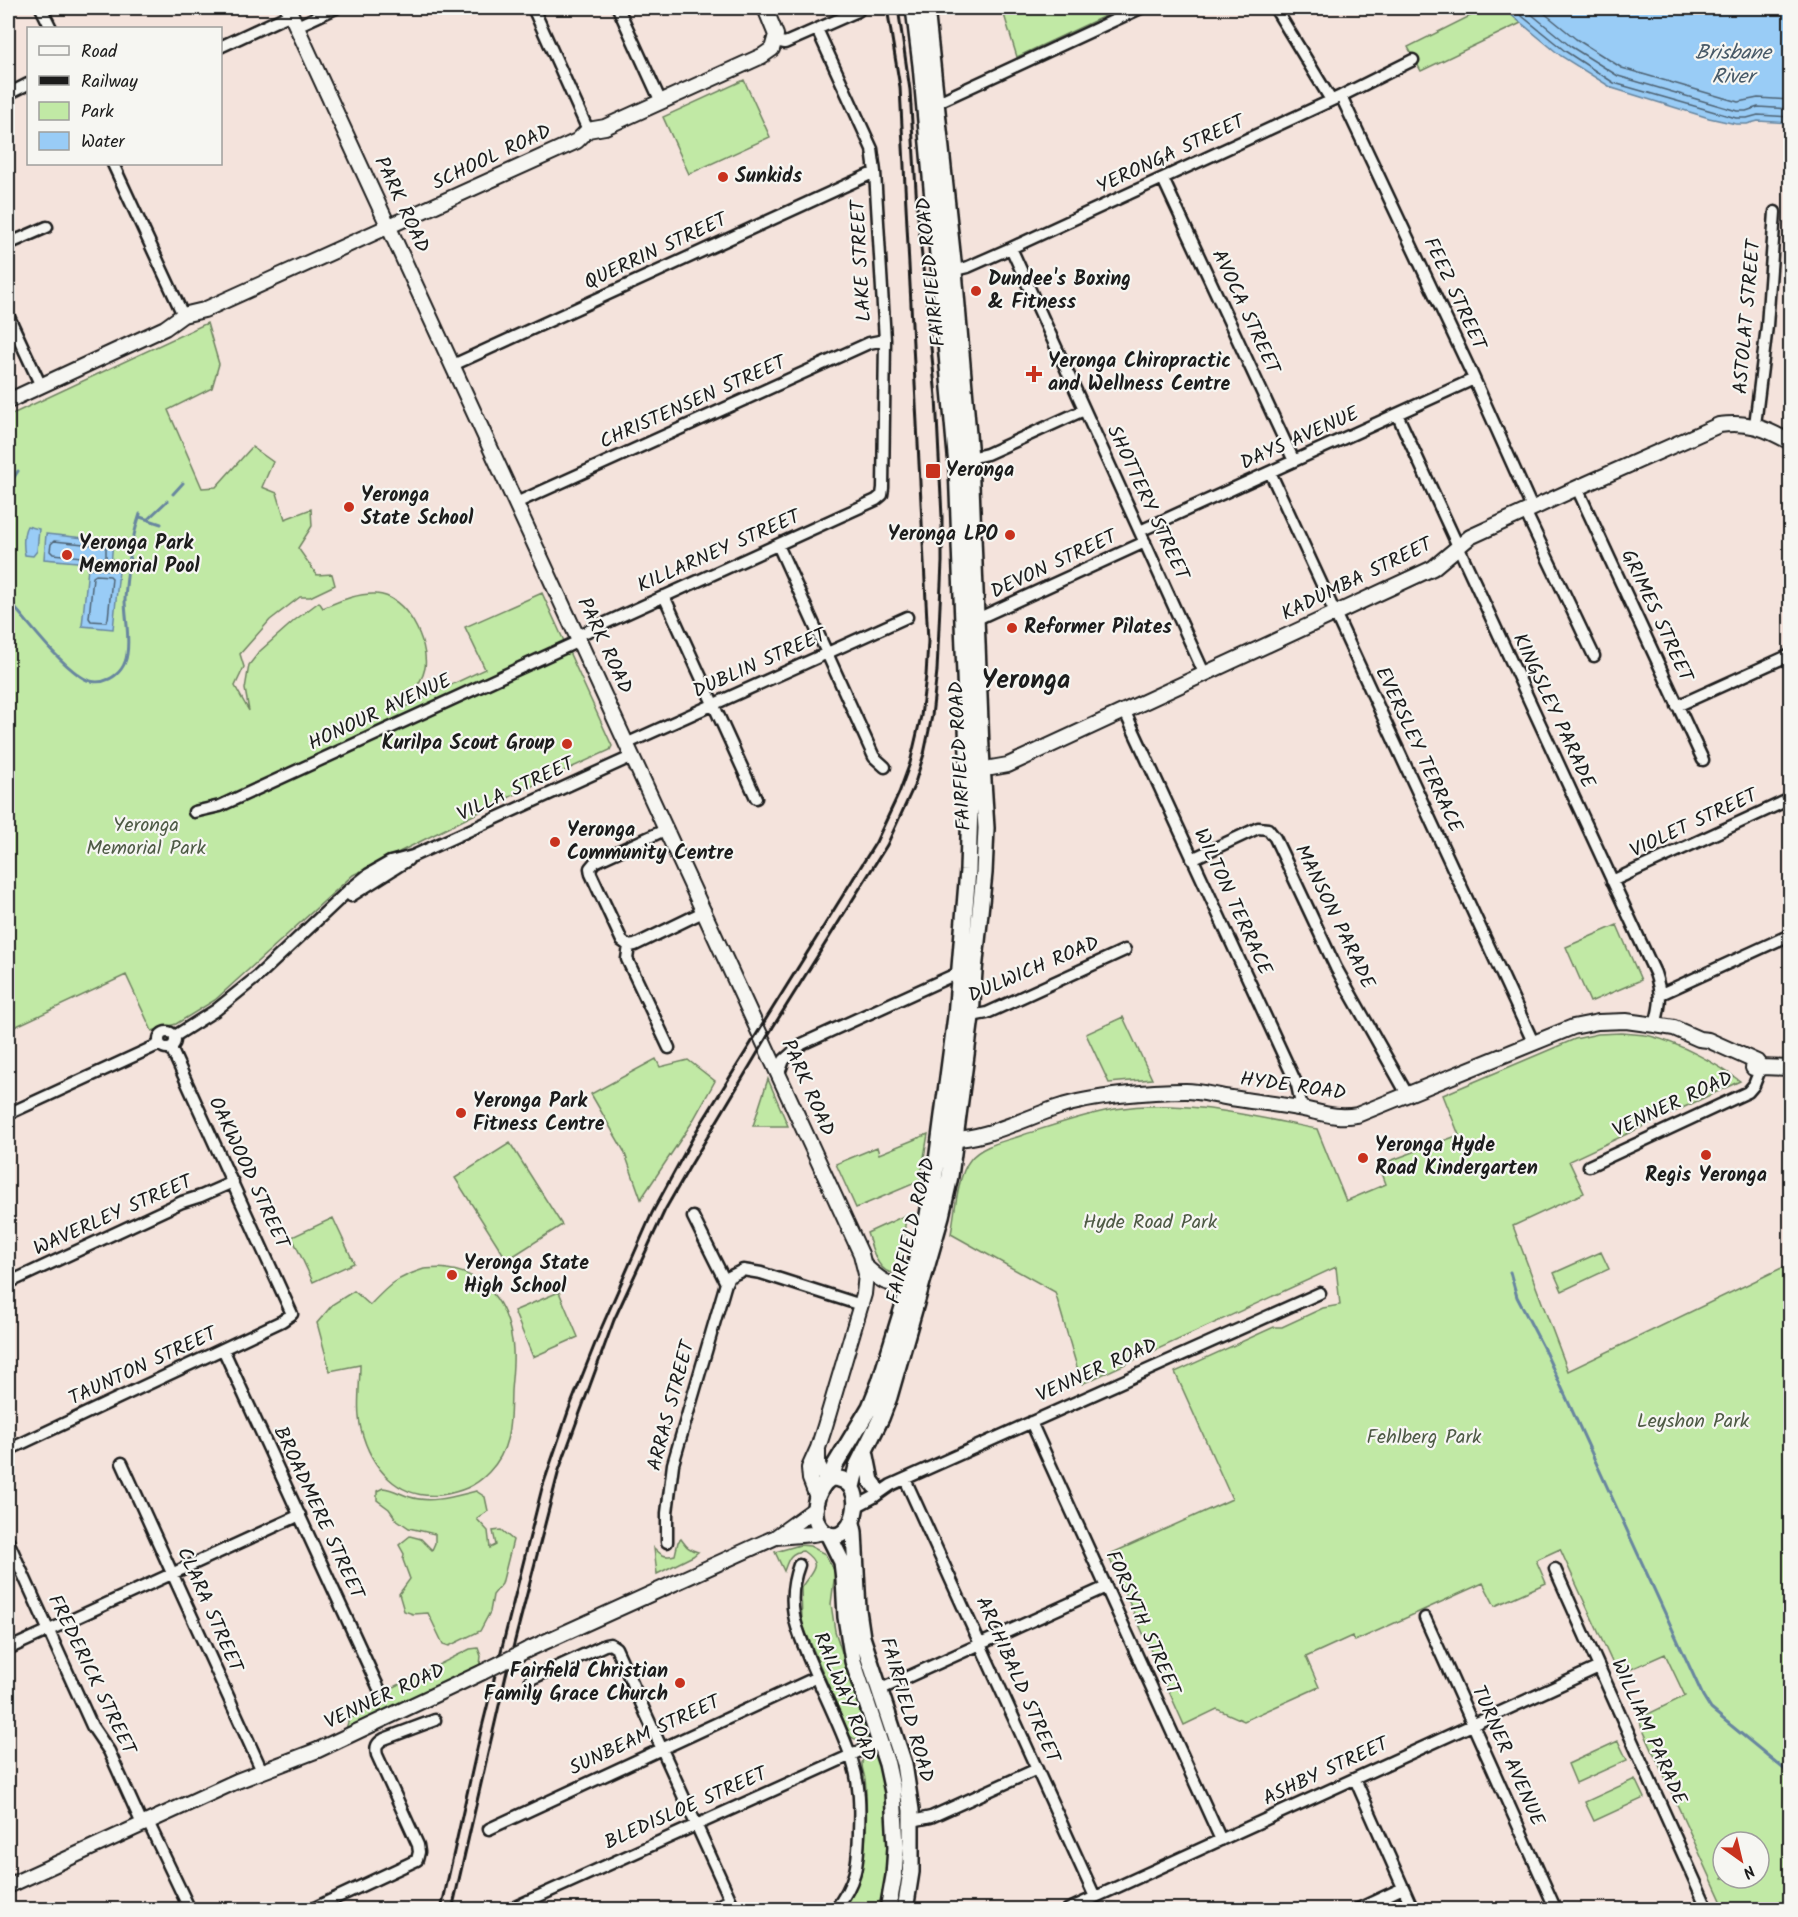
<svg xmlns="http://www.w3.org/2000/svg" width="1798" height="1917" font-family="Kalam,sans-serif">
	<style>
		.green { fill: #c1e9a5; stroke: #6e8260; stroke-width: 1.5; fill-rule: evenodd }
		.water { fill: #99ccf6; stroke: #67869f; stroke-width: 1.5 }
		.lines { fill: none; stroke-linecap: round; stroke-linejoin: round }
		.shore { stroke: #4e6273; stroke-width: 1.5 }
		.stream { stroke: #67869f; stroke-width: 3 }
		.minor-casing { stroke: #1c1c1c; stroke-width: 15 }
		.tertiary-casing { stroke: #1c1c1c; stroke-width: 18 }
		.secondary-casing { stroke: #1c1c1c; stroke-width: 20 }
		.minor { stroke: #f6f6f2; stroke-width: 10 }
		.tertiary { stroke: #f6f6f2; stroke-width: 14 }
		.secondary { stroke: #f6f6f2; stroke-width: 15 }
		.rail { stroke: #1c1c1c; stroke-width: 3 }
		.tertiary-bridge-casing { stroke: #1c1c1c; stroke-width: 18; stroke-linecap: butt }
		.tertiary-bridge { stroke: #f6f6f2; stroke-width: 14 }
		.poi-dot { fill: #c8321e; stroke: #f6f6f2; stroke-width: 2 }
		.labels { text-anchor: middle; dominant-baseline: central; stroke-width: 4.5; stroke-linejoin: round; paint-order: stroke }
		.street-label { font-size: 20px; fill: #1c1c1c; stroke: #f6f6f2 }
		.poi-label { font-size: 20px; font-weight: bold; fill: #1c1c1c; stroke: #f6f6f2; text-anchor: start }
		.park-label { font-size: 20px; fill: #4e5a45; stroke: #f6f6f2 }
		.water-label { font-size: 21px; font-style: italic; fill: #485a68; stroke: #f6f6f2 }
		.district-label { font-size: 26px; font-weight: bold; fill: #1c1c1c; stroke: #f6f6f2 }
	</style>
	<rect width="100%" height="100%" fill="#f4e3dc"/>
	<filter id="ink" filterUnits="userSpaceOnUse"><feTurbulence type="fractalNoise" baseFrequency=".0167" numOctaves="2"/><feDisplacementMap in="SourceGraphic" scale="12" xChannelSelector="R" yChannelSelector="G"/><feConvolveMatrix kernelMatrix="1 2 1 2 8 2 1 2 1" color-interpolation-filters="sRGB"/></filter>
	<g filter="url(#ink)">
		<path class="green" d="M1002 8H1122L1017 57Z
			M1486 8H1503L1521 23 1421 71 1408 47Z
			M744 80 770 137 689 174 663 117Z
			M207 323 219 364 212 388 168 410 202 488 216 487 252 447 273 462 262 487 277 493 285 519 311 509 312 526 298 548 317 575 332 574 335 585 310 597H300L270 620 240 654 244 667 235 686 249 711 245 689 249 665 260 651 295 620 319 602 323 608C340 601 357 593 376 594 406 595 429 642 425 668 422 684 409 695 402 708L485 669 465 627 542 593 612 746 610 750 544 780 353 875 215 1000 176 1024 152 1031 126 975 8 1030V416Z
			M1617 925 1641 980 1590 1002 1566 947Z
			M1123 1017 1152 1079 1109 1083 1086 1034Z
			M1621 1033C1631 1034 1641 1034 1650 1036 1679 1043 1716 1063 1740 1081L1569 1161 1584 1193 1513 1226 1568 1371 1790 1264V1909H1725L1638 1719 1685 1696 1665 1654 1618 1675 1560 1549 1536 1560 1546 1583 1495 1606 1483 1583 1355 1641 1352 1636 1306 1657 1319 1687 1244 1721 1217 1709 1184 1725 1108 1555 1232 1499 1175 1372 1274 1327H1282L1323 1308 1340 1305 1336 1267 1082 1384 1055 1292 951 1234C955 1213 957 1176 970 1160 981 1145 1006 1141 1023 1135 1051 1126 1085 1114 1115 1109 1182 1098 1251 1116 1317 1129L1346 1201 1386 1184 1379 1165 1459 1135 1443 1095 1575 1039 1598 1034ZM1723 1842H1759V1878H1723Z
			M656 1059 660 1067 688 1060 715 1081 691 1124 641 1199 624 1151 591 1094Z
			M768 1079 788 1126H753Z
			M928 1134 920 1181 856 1208 836 1164 877 1147 879 1154Z
			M510 1143 562 1225 507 1260 455 1178Z
			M906 1215 901 1266 895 1273C877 1274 872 1247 867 1233Z
			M333 1218 354 1263 313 1282 292 1237Z
			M1601 1252 1609 1269 1562 1291 1554 1273Z
			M424 1269C432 1269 440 1267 447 1269 486 1274 507 1304 512 1341 515 1357 512 1375 511 1391 510 1422 512 1448 489 1472 475 1487 460 1492 441 1495 398 1500 371 1468 361 1429 356 1409 360 1385 360 1365L330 1371 317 1323 333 1304 354 1291 370 1305C390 1284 396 1278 424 1269Z
			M559 1292 578 1337 533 1357 514 1311Z
			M383 1488C393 1489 400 1494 410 1497 431 1504 455 1496 476 1491L485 1497 488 1511 477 1519 488 1531 490 1548 496 1545 493 1531 501 1530 513 1540 502 1584 493 1595 490 1612 480 1631 449 1646 443 1644 428 1613 413 1614 404 1611 399 1594 410 1579 403 1560 404 1554 399 1545 410 1536 421 1539 432 1550 435 1543V1534L409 1528 396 1519 389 1509 377 1500V1491Z
			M681 1539C686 1546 689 1550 698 1552L693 1556 657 1574 654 1548C661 1555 665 1558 675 1555L678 1542Z
			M800 1545 810 1546 825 1554 835 1572 831 1604 835 1631 868 1732 869 1737C862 1741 856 1741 850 1736L802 1623 801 1588C810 1572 825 1566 803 1551 790 1552 788 1560 784 1571L775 1552Z
			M478 1648 481 1656 480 1665 346 1729 349 1719 371 1708 390 1689 470 1649Z
			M1618 1741 1627 1760 1576 1783 1568 1764Z
			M868 1754H875C900 1784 887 1871 884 1909L841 1910C865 1877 868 1836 866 1797 866 1791 866 1785 865 1779 863 1769 858 1761 868 1754Z
			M1635 1779 1644 1798 1594 1821 1585 1802Z"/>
		<path class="water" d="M1503 8H1790V123L1758 121 1747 124H1736L1709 118 1612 88 1561 56Z
			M27 526 39 529 37 551 33 556 25 555C23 547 23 533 27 526Z
			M46 534 113 541 111 565 44 559Z
			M88 568 119 571 113 629 82 626Z"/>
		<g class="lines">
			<path class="shore" d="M1512 8 1565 51 1614 83 1736 118H1747L1758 115 1790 117
				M1524 8 1570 46 1618 76 1737 111H1746L1758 107 1790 109
				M1538 8 1576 39 1622 68 1738 102 1758 98 1790 100
				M54 541 104 546 106 548V557L102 559 53 554 50 551 51 544Z
				M96 575 110 576 112 578 108 619 106 622 91 621 89 618 93 577Z"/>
			<path class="stream" d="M8 487 18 471
				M173 494 183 483
				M140 517 161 524
				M148 519 167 501
				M8 600C31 625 52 656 80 676 99 690 124 677 127 654 130 636 125 617 125 599 127 570 131 541 140 514
				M1510 1272 1517 1297 1543 1347 1703 1696 1711 1709 1790 1774"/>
			<g class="minor-casing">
				<path id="minor" d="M41 8 51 28
					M533 8 588 130
					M618 8 661 102
					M1275 8 1331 100
					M297 26 336 8
					M775 41 785 43 858 11
					M220 47 291 14
					M8 94 28 84
					M1341 96 1471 372 1532 508
					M936 103 1141 8
					M113 164 183 315
					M1163 179 1294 461
					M8 244 47 227
					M1011 248 1205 675
					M947 272 968 267 1011 248 1341 96 1413 60
					M8 315 41 386
					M453 365 875 172
					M1397 414 1655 973C1662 994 1661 1004 1655 1025
					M1755 425 1767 326 1775 212
					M970 458 987 454 1084 410
					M1270 472 1533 1042
					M1577 488 1703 760
					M516 503 869 343 885 340
					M1525 511 1594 656
					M1140 531 1474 379
					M778 545 874 757 885 767
					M664 596 756 798
					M977 619 1145 542
					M577 636 876 500 882 495 883 488 885 340 875 172 872 149 817 29
					M1677 706 1790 655
					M1125 712 1297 1085 1302 1109
					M628 743 907 617
					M194 812 220 806 579 641
					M1192 859 1258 828 1268 829 1275 838 1336 968 1407 1094
					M1612 881 1790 799
					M351 896 408 860
					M629 946 622 941 591 874 590 868 595 862 667 829
					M629 946 627 959 669 1048
					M629 946 635 945 705 911
					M1661 994 1790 935
					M966 1017 987 1013 1125 950
					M159 1040a8 8 0 1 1 16 0a8 8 0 1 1-16 0Z
					M175 1036 216 1010 258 976 349 890 369 874 390 862 413 856 437 845 633 756
					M779 1073 784 1060 802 1044 958 973 964 972
					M8 1114 160 1044
					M1589 1166 1748 1092 1754 1085 1761 1067
					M693 1217 726 1283
					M8 1283 182 1202 201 1196 233 1182
					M223 1349 380 1691
					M1031 1422 1221 1840
					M8 1450 282 1321 292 1314 171 1048
					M122 1463 262 1771
					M905 1479 1095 1897
					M855 1507 874 1497 891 1485 1320 1293
					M8 1541 92 1726 109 1751 142 1824
					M667 1542V1513L673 1464 726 1283 729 1277 743 1270 761 1273 861 1305
					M799 1565C793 1581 791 1598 794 1615 796 1628 802 1641 807 1654 821 1689 840 1724 852 1760 860 1784 860 1807 859 1832 858 1866 856 1882 835 1910
					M1555 1569 1708 1910
					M1425 1618 1556 1910
					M8 1649 300 1515
					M531 1679 605 1645 610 1644 616 1648 735 1910
					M879 1690 1106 1587
					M1355 1779 1413 1910
					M912 1821 931 1817 1037 1769
					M148 1822 190 1910
					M489 1829 817 1677
					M310 1910 417 1860 419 1852 418 1845 377 1755C375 1746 377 1743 384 1739L435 1720
					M508 1910 880 1742
					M709 1910 730 1900
					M1067 1910 1599 1667
					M1356 1910 1403 1888"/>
			</g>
			<g class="tertiary-casing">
				<path id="tertiary" d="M288 8 861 1254 866 1274 864 1294 825 1426 818 1448 809 1468 810 1479 817 1497
					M8 401 165 328 183 315 204 310 577 141 588 130 605 127 762 56 772 49 776 35 765 8
					M974 769 991 768 1008 765 1433 568 1470 537 1577 488 1719 425C1748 421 1765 428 1790 442
					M1753 1068 1761 1067 1790 1068
					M945 1139C980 1142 1025 1118 1059 1107 1092 1096 1150 1091 1186 1091 1200 1091 1216 1096 1231 1098 1255 1102 1279 1104 1303 1109 1322 1113 1338 1119 1357 1115L1573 1027 1598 1022 1626 1021 1655 1025 1674 1028 1699 1039 1708 1040 1757 1062 1761 1067
					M866 1267C884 1283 889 1290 913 1275
					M818 1450V1465L827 1481
					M776 1537 813 1534 824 1532
					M527 1650 776 1537 816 1508
					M8 1886 237 1781 318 1750 483 1672"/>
			</g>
			<g class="secondary-casing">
				<path id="secondary" d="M865 1451 871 1481 875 1486
					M831 1478 835 1465 870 1407 880 1382 913 1275 928 1215 937 1161 956 1016 968 870 970 805 957 466 921 65 914 8
					M831 1478C875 1477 852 1554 824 1532 808 1519 815 1487 831 1478Z
					M852 1487 857 1466 881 1418 889 1397 941 1216 950 1176 971 1017 974 971 984 873 986 828 981 749 970 458 954 271 926 8
					M852 1523 854 1532 858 1610 862 1637 904 1764 911 1810V1872L905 1910
					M828 1534 842 1562 844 1579 846 1617 853 1661 887 1764 893 1792 896 1847 894 1876 888 1910"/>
			</g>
			<use href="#minor" class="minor"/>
			<use href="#tertiary" class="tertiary"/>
			<use href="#secondary" class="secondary"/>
			<path class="rail" d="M441 1910 481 1731 542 1488 569 1409 600 1331 652 1213 697 1130 876 842 899 793 910 763 921 716 926 676 928 641 900 87 887 8
				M452 1910 506 1675 559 1470 614 1320 665 1210 689 1168 773 1027 887 845 914 786 924 754 932 716 937 671 942 562V517L936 397 917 207 910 90 898 8"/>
			<g class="tertiary-bridge-casing">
				<path id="tertiary-bridge" d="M483 1672 527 1650"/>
			</g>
			<use href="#tertiary-bridge" class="tertiary-bridge"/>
		</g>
	</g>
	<g class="poi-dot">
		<circle cx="723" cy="177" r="6"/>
		<circle cx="976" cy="291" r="6"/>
		<path d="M1031 365h6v6h6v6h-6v6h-6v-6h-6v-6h6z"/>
		<rect x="925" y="463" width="16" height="16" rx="3"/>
		<circle cx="349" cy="507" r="6"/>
		<circle cx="1010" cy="535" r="6"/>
		<circle cx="67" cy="555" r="6"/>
		<circle cx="1012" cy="628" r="6"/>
		<circle cx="567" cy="744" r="6"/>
		<circle cx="555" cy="842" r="6"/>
		<circle cx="461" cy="1113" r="6"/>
		<circle cx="1706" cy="1155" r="6"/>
		<circle cx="1363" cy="1158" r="6"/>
		<circle cx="452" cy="1275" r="6"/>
		<circle cx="680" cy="1683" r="6"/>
	</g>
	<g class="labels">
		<g class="street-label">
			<text transform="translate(1171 155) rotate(-25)">YERONGA STREET</text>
			<text transform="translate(492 158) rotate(-25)">SCHOOL ROAD</text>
			<text transform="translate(401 205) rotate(65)">PARK ROAD</text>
			<text transform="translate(656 252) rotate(-25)">QUERRIN STREET</text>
			<text transform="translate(862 261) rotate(-93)">LAKE STREET</text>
			<text transform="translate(932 272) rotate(-96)">FAIRFIELD ROAD</text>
			<text transform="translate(1454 294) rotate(65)">FEEZ STREET</text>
			<text transform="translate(1245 312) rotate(65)">AVOCA STREET</text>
			<text transform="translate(1748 317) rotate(-85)">ASTOLAT STREET</text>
			<text transform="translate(693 403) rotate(-24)">CHRISTENSEN STREET</text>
			<text transform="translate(1300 439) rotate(-24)">DAYS AVENUE</text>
			<text transform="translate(1147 503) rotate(65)">SHOTTERY STREET</text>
			<text transform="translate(719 552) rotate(-24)">KILLARNEY STREET</text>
			<text transform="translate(1054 565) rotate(-25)">DEVON STREET</text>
			<text transform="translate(1357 580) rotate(-26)">KADUMBA STREET</text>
			<text transform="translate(1656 616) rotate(65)">GRIMES STREET</text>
			<text transform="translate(604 646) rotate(65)">PARK ROAD</text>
			<text transform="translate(760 664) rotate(-24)">DUBLIN STREET</text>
			<text transform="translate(1553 711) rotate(65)">KINGSLEY PARADE</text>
			<text transform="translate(380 713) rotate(-25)">HONOUR AVENUE</text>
			<text transform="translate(1418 750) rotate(65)">EVERSLEY TERRACE</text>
			<text transform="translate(961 756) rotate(-93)">FAIRFIELD ROAD</text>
			<text transform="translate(516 790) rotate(-25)">VILLA STREET</text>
			<text transform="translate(1694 824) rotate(-25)">VIOLET STREET</text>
			<text transform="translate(1232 902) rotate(65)">WILTON TERRACE</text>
			<text transform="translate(1334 917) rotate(64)">MANSON PARADE</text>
			<text transform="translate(1034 970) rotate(-23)">DULWICH ROAD</text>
			<text transform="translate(1293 1087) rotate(8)">HYDE ROAD</text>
			<text transform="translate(807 1088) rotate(66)">PARK ROAD</text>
			<text transform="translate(1673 1105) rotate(-25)">VENNER ROAD</text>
			<text transform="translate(248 1173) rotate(65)">OAKWOOD STREET</text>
			<text transform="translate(113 1216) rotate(-24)">WAVERLEY STREET</text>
			<text transform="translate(912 1231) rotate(-76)">FAIRFIELD ROAD</text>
			<text transform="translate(143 1367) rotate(-25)">TAUNTON STREET</text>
			<text transform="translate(1097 1371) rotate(-24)">VENNER ROAD</text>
			<text transform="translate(672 1406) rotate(-75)">ARRAS STREET</text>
			<text transform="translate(318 1513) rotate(65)">BROADMERE STREET</text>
			<text transform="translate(209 1610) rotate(66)">CLARA STREET</text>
			<text transform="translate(1142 1623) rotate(66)">FORSYTH STREET</text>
			<text transform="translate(91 1675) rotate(64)">FREDERICK STREET</text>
			<text transform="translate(1017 1680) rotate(66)">ARCHIBALD STREET</text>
			<text transform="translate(385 1697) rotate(-25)">VENNER ROAD</text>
			<text transform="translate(844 1697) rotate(68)">RAILWAY ROAD</text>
			<text transform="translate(906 1710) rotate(74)">FAIRFIELD ROAD</text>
			<text transform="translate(1648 1732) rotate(66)">WILLIAM PARADE</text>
			<text transform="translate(645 1736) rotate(-25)">SUNBEAM STREET</text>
			<text transform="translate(1507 1756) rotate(66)">TURNER AVENUE</text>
			<text transform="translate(1326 1772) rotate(-25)">ASHBY STREET</text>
			<text transform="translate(686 1809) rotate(-24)">BLEDISLOE STREET</text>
		</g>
		<g class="poi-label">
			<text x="735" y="177">Sunkids</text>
			<text x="988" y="280">Dundee's Boxing<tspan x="988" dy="23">&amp; Fitness</tspan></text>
			<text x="1048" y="362">Yeronga Chiropractic<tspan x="1048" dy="23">and Wellness Centre</tspan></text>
			<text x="946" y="471">Yeronga</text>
			<text x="361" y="496">Yeronga<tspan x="361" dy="23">State School</tspan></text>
			<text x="998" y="535" text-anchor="end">Yeronga LPO</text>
			<text x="79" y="544">Yeronga Park<tspan x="79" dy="23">Memorial Pool</tspan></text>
			<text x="1024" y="628">Reformer Pilates</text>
			<text x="555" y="744" text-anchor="end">Kurilpa Scout Group</text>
			<text x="567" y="831">Yeronga<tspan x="567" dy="23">Community Centre</tspan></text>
			<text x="473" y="1102">Yeronga Park<tspan x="473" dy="23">Fitness Centre</tspan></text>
			<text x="1375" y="1146">Yeronga Hyde<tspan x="1375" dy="23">Road Kindergarten</tspan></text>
			<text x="1706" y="1176" text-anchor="middle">Regis Yeronga</text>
			<text x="464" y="1264">Yeronga State<tspan x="464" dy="23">High School</tspan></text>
			<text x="668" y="1672" text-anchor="end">Fairfield Christian<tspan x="668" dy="23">Family Grace Church</tspan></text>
		</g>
		<g class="park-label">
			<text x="146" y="826">Yeronga<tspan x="146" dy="23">Memorial Park</tspan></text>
			<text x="1150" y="1223">Hyde Road Park</text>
			<text x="1693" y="1422">Leyshon Park</text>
			<text x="1424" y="1438">Fehlberg Park</text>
		</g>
		<g class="water-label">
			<text x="1733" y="53">Brisbane<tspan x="1733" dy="24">River</tspan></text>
		</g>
		<g class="district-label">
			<text x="1026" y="681">Yeronga</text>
		</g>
	</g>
	<rect width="1798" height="1917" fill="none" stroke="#f6f6f2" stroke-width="30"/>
	<rect x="15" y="15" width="1768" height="1887" fill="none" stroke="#1c1c1c" stroke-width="2" filter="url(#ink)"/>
	<rect x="27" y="27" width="195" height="138" fill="#f6f6f2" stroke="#9f9f9c" stroke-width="1.5"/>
	<rect x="39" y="46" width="30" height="9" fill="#f6f6f2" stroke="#9f9f9c" stroke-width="1.5"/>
	<text x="81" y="57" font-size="18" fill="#1c1c1c">Road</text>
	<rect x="39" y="76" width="30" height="9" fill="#1c1c1c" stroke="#9f9f9c" stroke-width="1.5"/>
	<text x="81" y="87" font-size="18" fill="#1c1c1c">Railway</text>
	<rect x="39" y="102" width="30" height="18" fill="#c1e9a5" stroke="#9f9f9c" stroke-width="1.5"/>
	<text x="81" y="117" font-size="18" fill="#1c1c1c">Park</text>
	<rect x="39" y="132" width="30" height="18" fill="#99ccf6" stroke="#9f9f9c" stroke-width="1.5"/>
	<text x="81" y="147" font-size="18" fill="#1c1c1c">Water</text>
	<g transform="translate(1741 1860) rotate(146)"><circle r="28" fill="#f6f6f2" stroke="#9f9f9c" stroke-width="1.5"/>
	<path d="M0-4.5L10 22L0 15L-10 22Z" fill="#c8321e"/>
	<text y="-9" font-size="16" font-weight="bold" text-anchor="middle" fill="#1c1c1c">N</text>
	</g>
</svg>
